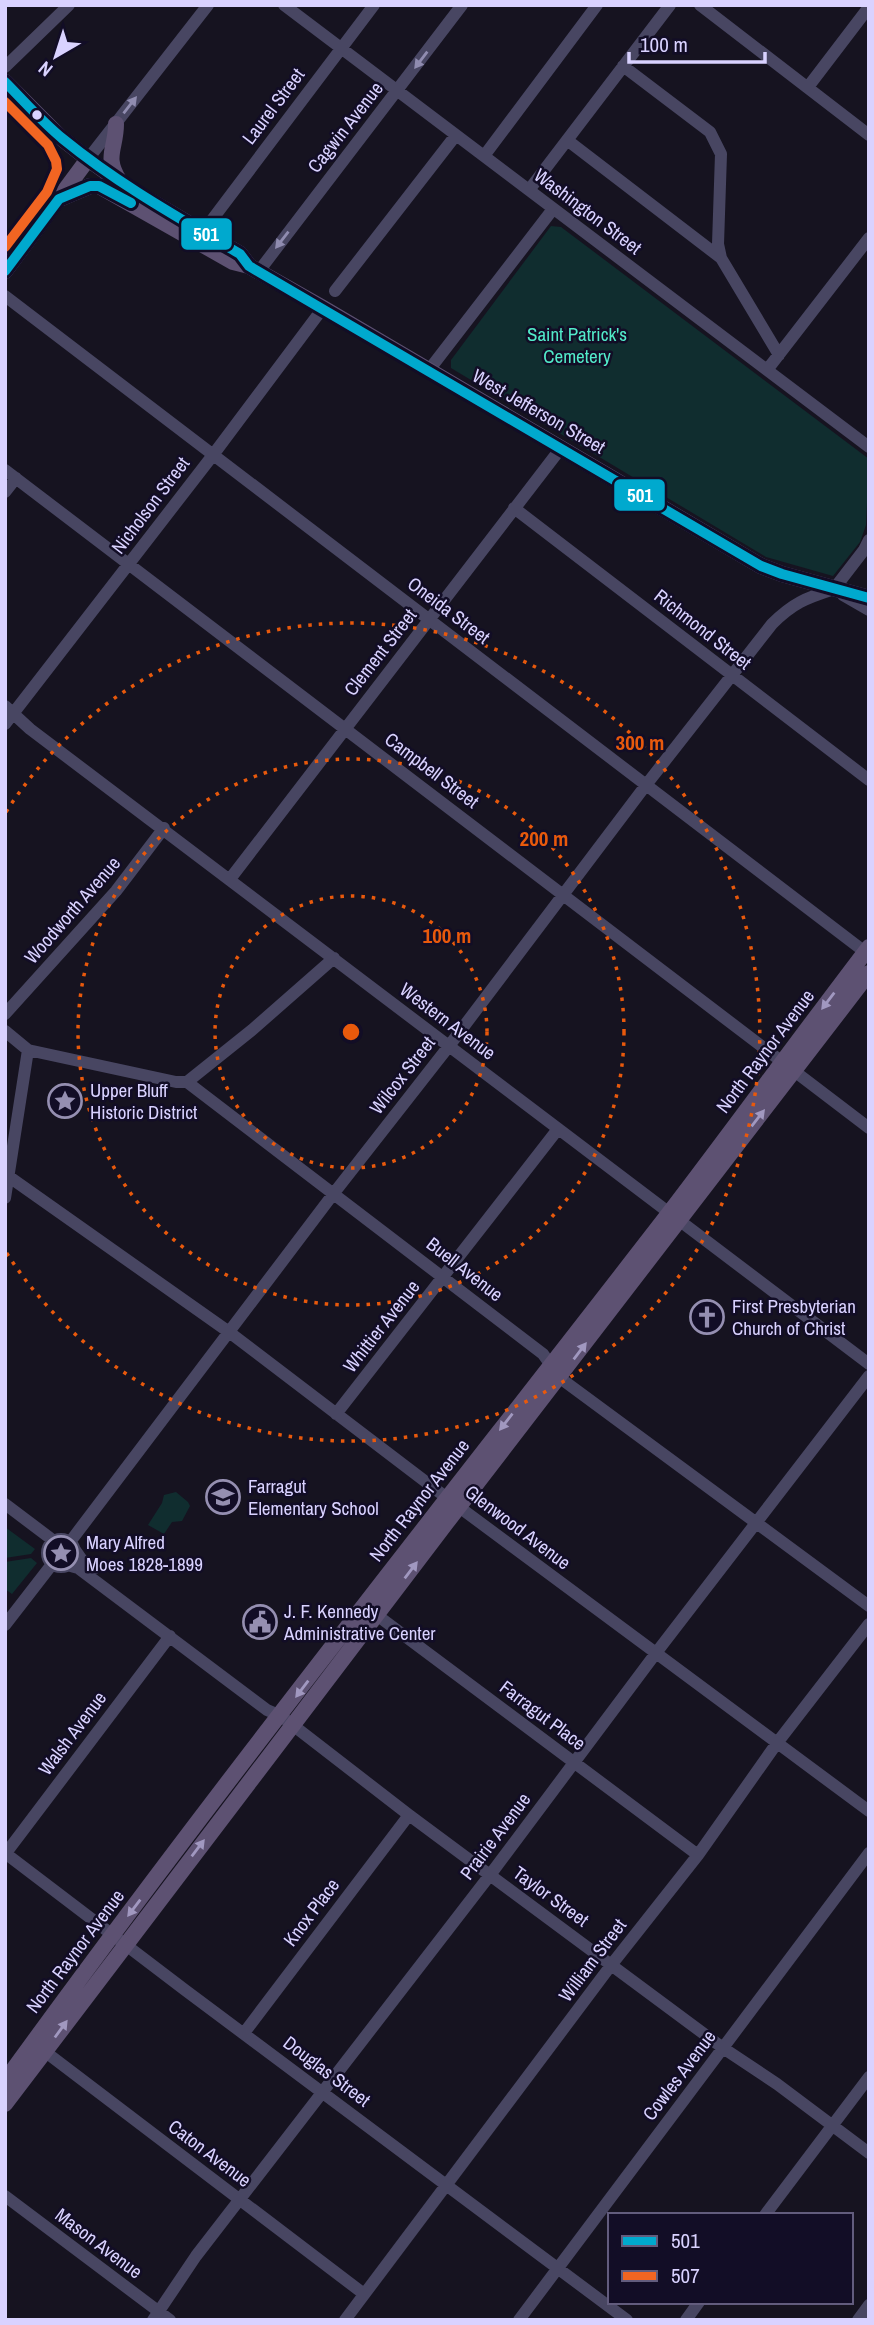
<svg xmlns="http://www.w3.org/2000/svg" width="874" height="2325" font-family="'Archivo Narrow',sans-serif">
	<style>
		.green { fill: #102d2f }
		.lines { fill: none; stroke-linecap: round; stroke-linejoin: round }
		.minor { stroke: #484662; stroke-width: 12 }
		.major { stroke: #5d5172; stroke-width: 16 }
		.bus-1-casing { stroke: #120d26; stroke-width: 16 }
		.bus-2-casing { stroke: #120d26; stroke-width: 16 }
		.bus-1 { stroke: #00a9ce; stroke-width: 10 }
		.bus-2 { stroke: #f26522; stroke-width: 10 }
		.oneway { fill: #908cb0 }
		.oneway2 { fill: #a198c0 }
		.ring { fill: none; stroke: #e8590c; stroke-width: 3.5; stroke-dasharray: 3.5 7 }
		.bus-dot { fill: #d9d2ff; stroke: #120d26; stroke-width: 2.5 }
		.labels { text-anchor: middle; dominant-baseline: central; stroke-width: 5; stroke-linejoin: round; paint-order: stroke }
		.street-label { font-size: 19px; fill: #d9d2ff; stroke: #120d26 }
		.park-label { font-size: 19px; fill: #52ebc9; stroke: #120d26 }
		.poi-label { font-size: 19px; fill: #d9d2ff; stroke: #120d26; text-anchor: start }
		.centre { fill: #e8590c; stroke: #120d26; stroke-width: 3.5 }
		.ring-label { font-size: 21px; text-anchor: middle; font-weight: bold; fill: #e8590c; stroke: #120d26; stroke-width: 5; stroke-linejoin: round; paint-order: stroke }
		.line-badge { stroke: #120d26; stroke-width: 2.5 }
		.badge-label { font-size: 19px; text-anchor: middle; font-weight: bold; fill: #fff }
	</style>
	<rect width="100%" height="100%" fill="#161320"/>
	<path class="green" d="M551 226 561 227 869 459 866 525 860 542 833 576 766 557 451 368V360Z
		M176 1492 188 1502 190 1506 182 1521 172 1522 164 1534 148 1525 162 1503 164 1495Z
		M5 1527 35 1549 31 1554 5 1558Z
		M31 1558 37 1563 12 1594 5 1589V1562Z"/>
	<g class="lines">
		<path class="minor" d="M284 5 869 447
			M700 5 869 135
			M623 66 710 132 721 154 718 244 721 258 779 355
			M5 67 69 5
			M808 87 869 7
			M567 140 721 258
			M484 156 597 5
			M88 159 208 5
			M529 190 670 5
			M199 237 374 5
			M259 271 462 5
			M335 291 456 135
			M5 296 869 955
			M429 370 553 209
			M767 370 869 238
			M5 470 869 1128
			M5 492 16 478
			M514 508 869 780
			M834 589 864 550 869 540
			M843 595 869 610
			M5 706 30 729 869 1364
			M5 724 213 455 323 308
			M230 879 561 448
			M5 1014 116 891 164 828
			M5 1031 28 1050 176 1082H187L543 1354 560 1378 869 1606
			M187 1082 252 1030 334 958
			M8 1176 229 1332 447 1498 869 1811
			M5 1198 28 1050
			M336 1414 558 1129
			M5 1504 54 1541
			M47 1553a14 14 0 1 1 28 0a14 14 0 1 1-28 0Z
			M70 1542 334 1193 449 1046 646 785 772 624C793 603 806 598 834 589
			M75 1550 82 1560 94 1569
			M67 1565 78 1568 267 1710 281 1716 409 1815 723 2048 777 2084 869 2153
			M370 1610 698 1855
			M5 1625 53 1563
			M5 1853 185 1990 627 2320
			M6 1853 170 1636
			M244 2033 409 1815
			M39 2047 364 2294
			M5 2196 170 2320
			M765 2215 869 2077
			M153 2320 196 2256 490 1875 656 1653 869 1376
			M345 2320 612 1964 698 1855 777 1743 869 1624
			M519 2320 869 1853
			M686 2320 699 2302
			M858 2320 869 2305"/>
		<path class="major" d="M5 82 60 137 88 159 130 189 240 254 249 266 323 308 761 566 782 574 869 598
			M116 124C116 149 104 156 119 180
			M59 199 90 186H99L233 262 249 266
			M5 271 88 159
			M5 2081C218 1787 445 1503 667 1216 735 1127 801 1036 869 947
			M5 2104 447 1522 869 973"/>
		<g class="bus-1-casing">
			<path id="bus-1" d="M5 82C24 101 42 122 63 139 118 184 179 218 240 254L249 266 761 566 782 574 869 598
				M5 271 59 199 90 186H99L131 203"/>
		</g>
		<g class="bus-2-casing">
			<path id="bus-2" d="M5 102 48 145 56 161 57 169 47 192 5 247"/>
		</g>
		<use href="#bus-1" class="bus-1"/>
		<use href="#bus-2" class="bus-2"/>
	</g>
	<defs><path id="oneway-solid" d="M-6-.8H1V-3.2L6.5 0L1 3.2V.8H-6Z" transform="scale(1.75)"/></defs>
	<g class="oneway">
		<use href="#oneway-solid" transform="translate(421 60) rotate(127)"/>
		<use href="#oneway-solid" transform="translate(130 105) rotate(-52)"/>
		<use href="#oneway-solid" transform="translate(282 240) rotate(128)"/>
	</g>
	<g class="oneway2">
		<use href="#oneway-solid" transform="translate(828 1001) rotate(127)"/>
		<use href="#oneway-solid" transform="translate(758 1118) rotate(-52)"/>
		<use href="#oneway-solid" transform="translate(580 1351) rotate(-53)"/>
		<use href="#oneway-solid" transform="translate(506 1422) rotate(128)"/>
		<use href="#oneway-solid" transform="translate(411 1570) rotate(-53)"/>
		<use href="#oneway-solid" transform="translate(302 1689) rotate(127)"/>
		<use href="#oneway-solid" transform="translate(198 1848) rotate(-53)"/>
		<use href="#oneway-solid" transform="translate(134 1908) rotate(127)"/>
		<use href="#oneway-solid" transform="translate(61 2029) rotate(-54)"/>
	</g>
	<g class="ring">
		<circle cx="351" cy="1032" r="136"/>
		<circle cx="351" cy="1032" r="273"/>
		<path d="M6 812A409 409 0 1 1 6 1252"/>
	</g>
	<defs>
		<g id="sight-ring" transform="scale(1.75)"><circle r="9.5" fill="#120d26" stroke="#958fb1" stroke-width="1.5"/><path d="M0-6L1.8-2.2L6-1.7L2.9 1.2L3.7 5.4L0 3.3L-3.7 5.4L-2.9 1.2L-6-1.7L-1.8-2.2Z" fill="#958fb1"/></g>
		<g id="church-ring" transform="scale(1.75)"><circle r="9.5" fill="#120d26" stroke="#958fb1" stroke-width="1.5"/><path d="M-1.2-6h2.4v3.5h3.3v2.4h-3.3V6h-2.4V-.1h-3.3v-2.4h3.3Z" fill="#958fb1"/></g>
		<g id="school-ring" transform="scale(1.75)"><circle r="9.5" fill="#120d26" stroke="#958fb1" stroke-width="1.5"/><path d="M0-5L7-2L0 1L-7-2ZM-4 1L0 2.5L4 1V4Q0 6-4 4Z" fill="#958fb1"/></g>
		<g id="civic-ring" transform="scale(1.75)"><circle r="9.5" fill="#120d26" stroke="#958fb1" stroke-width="1.5"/><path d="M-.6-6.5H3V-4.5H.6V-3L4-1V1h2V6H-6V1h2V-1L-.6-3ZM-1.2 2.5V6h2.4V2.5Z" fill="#958fb1"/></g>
	</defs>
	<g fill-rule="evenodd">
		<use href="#sight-ring" x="65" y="1101"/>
		<use href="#church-ring" x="707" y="1317"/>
		<use href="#school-ring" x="223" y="1497"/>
		<use href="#sight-ring" x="61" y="1553"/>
		<use href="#civic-ring" x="260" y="1622"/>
	</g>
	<circle class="bus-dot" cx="37" cy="115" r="6"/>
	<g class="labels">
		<g class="street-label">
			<text transform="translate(273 106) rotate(-53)">Laurel Street</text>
			<text transform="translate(345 127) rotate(-52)">Cagwin Avenue</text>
			<text transform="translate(588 211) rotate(37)">Washington Street</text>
			<text transform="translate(539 411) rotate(30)">West Jefferson Street</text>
			<text transform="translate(150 505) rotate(-53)">Nicholson Street</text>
			<text transform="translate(449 610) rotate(37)">Oneida Street</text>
			<text transform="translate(703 629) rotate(38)">Richmond Street</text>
			<text transform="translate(380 652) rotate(-52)">Clement Street</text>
			<text transform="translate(432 770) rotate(37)">Campbell Street</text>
			<text transform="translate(72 910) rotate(-49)">Woodworth Avenue</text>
			<text transform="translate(448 1021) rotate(37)">Western Avenue</text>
			<text transform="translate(765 1051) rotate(-53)">North Raynor Avenue</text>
			<text transform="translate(402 1075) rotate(-52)">Wilcox Street</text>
			<text transform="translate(465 1269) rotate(38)">Buell Avenue</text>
			<text transform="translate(381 1326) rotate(-52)">Whittier Avenue</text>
			<text transform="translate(419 1500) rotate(-52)">North Raynor Avenue</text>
			<text transform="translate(518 1527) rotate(37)">Glenwood Avenue</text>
			<text transform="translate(543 1715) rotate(37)">Farragut Place</text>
			<text transform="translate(72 1733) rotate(-53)">Walsh Avenue</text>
			<text transform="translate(495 1836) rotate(-53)">Prairie Avenue</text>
			<text transform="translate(551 1896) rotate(36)">Taylor Street</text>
			<text transform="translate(311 1912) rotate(-53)">Knox Place</text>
			<text transform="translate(75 1951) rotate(-53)">North Raynor Avenue</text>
			<text transform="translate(592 1960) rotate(-53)">William Street</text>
			<text transform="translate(327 2071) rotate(37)">Douglas Street</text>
			<text transform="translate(679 2075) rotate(-53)">Cowles Avenue</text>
			<text transform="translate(210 2153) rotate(37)">Caton Avenue</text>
			<text transform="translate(99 2243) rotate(37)">Mason Avenue</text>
		</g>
		<g class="park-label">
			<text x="577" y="334">Saint Patrick's<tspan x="577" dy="22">Cemetery</tspan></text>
		</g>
		<g class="poi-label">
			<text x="90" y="1090">Upper Bluff<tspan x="90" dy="22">Historic District</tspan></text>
			<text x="732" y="1306">First Presbyterian<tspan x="732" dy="22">Church of Christ</tspan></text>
			<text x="248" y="1486">Farragut<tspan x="248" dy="22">Elementary School</tspan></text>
			<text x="86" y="1542">Mary Alfred<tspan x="86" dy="22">Moes 1828-1899</tspan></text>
			<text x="284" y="1611">J. F. Kennedy<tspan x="284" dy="22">Administrative Center</tspan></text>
		</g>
	</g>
	<circle cx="351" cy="1032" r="10" class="centre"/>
	<g class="ring-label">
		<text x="640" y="750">300 m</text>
		<text x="544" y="846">200 m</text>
		<text x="447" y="943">100 m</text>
	</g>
	<g class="line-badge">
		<rect x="180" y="217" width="53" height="34" rx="7" fill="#00a9ce"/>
		<rect x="613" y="478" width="53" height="34" rx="7" fill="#00a9ce"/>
	</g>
	<g class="badge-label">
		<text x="206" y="241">501</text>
		<text x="640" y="502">501</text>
	</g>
	<rect width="874" height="2325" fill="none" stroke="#d9d2ff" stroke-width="14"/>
	<rect x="608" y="2213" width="245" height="91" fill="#120d26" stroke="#625c7d" stroke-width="2"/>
	<rect x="622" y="2236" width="35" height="10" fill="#00a9ce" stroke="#625c7d" stroke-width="2"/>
	<text x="671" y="2248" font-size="21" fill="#d9d2ff">501</text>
	<rect x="622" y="2271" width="35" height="10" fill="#f26522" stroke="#625c7d" stroke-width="2"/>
	<text x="671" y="2283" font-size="21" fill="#d9d2ff">507</text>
	<g transform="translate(56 56) rotate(219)" stroke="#120d26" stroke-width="5" paint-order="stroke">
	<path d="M0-5L12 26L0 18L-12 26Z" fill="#d9d2ff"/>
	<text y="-10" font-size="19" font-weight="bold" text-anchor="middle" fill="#d9d2ff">N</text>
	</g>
	<path d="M629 52v10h136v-10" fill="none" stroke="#d9d2ff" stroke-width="3.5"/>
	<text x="640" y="52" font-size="21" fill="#d9d2ff" stroke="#120d26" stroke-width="5" paint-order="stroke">100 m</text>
</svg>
